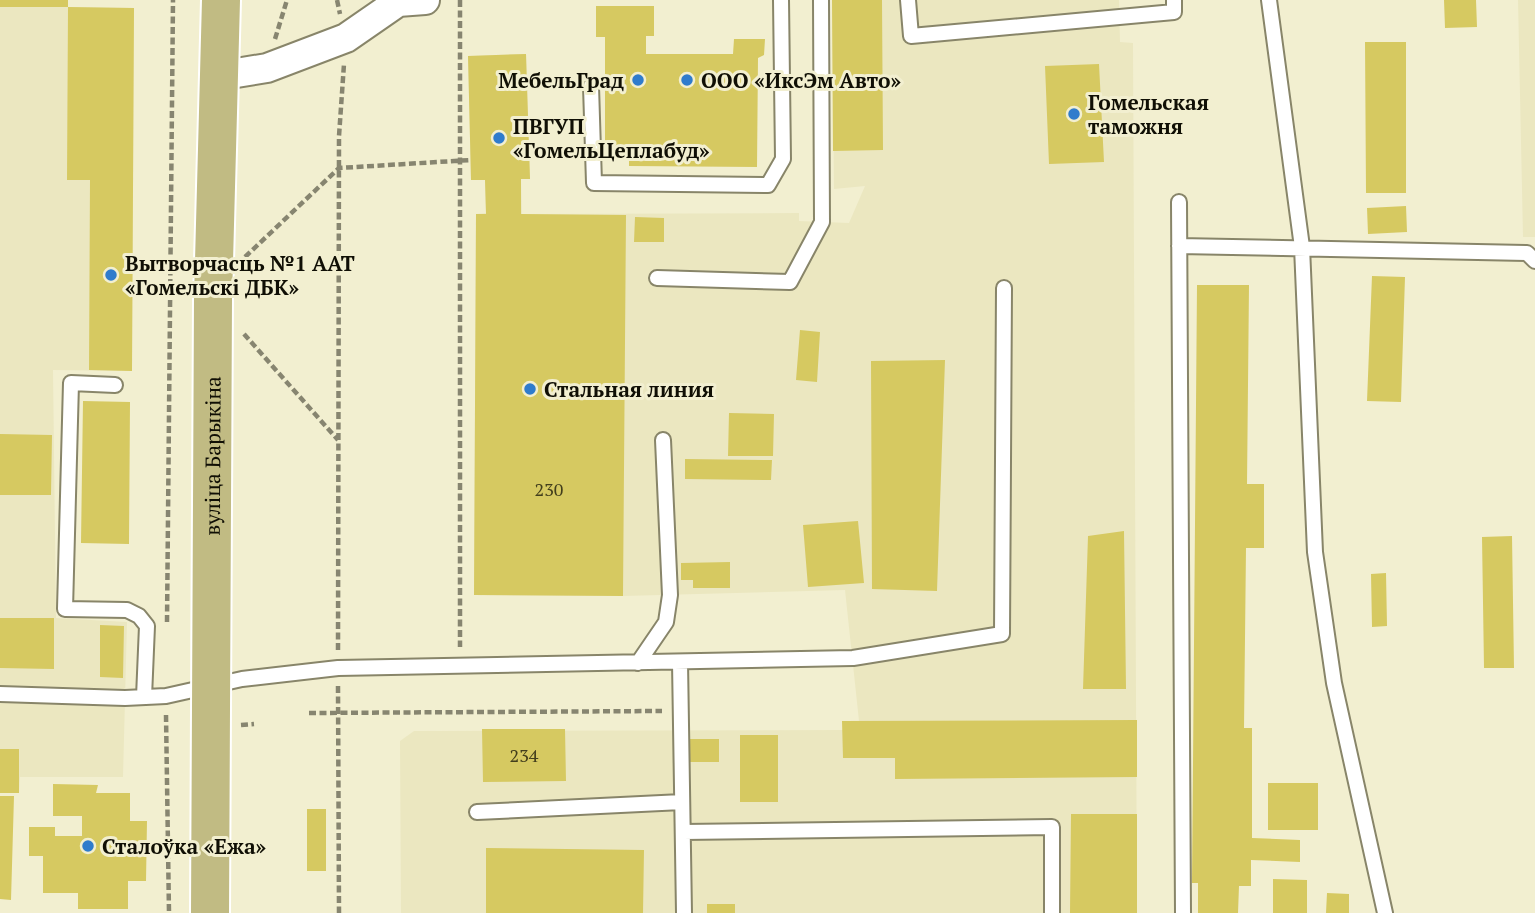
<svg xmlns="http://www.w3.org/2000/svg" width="1535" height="913" font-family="'PT Serif',serif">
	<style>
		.built { fill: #ebe7c0 }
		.building { fill: #d6c961 }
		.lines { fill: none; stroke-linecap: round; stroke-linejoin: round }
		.lane-casing { stroke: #888569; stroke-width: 18 }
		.street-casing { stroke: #888569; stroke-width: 32 }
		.primary-casing { stroke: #fff; stroke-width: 42 }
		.path { stroke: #878570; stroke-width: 4.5; stroke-dasharray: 7 3.5; stroke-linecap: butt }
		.lane { stroke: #fff; stroke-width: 14 }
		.street { stroke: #fff; stroke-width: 28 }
		.primary { stroke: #c1bb83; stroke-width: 38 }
		.poi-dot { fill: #2f7ccc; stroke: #f2efd0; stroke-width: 2.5 }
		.labels { text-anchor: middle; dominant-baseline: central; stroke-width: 6; stroke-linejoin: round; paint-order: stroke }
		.number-label { font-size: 18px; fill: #423e1c }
		.poi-label { font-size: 21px; font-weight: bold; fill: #100f05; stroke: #f2efd0; text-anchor: start }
		.street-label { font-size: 21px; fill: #100f05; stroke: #f2efd0 }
	</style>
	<rect width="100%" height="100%" fill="#f2efd0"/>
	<path class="built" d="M0 0 68 7 134 8 132 371 53 370 56 618 127 622 123 777H20L19 793H0Z
		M832 0H1119L1120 42 1133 43 1137 913H401L400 741 414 731 842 730 859 721 845 590 623 596 474 595 476 214 486 213 485 180H471L468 56 526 54 530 179H521L522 214 799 213V221L849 223 865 186 834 189Z
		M1518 0H1535V237H1523Z"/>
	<path class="building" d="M0 0H68V7H0Z
		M832 0H882L883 150 833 151Z
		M1444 0H1476L1477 27 1445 28Z
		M596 6H654V36H646V54H733L734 39H765L764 55 758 58 757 167 629 166V149H605V37H596Z
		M68 7 134 8 132 371 89 370 90 180H67Z
		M1365 42H1406V193H1366Z
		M526 54 530 179H521V214L626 215 623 596 474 595 476 214H486L485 180H471L468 56Z
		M1099 64 1104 162 1049 164 1045 66Z
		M1406 206 1407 232 1368 234 1367 208Z
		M635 217 664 218V242H634Z
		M1372 276 1405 277 1401 402 1367 401Z
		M1197 285H1249L1247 484H1264V548H1246L1244 728H1252V838L1300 840V862L1251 860V886H1239L1238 913H1198V883H1192Z
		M800 330 820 332 817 382 796 380Z
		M945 360 937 591 872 589 871 361Z
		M83 401 130 402 129 544 81 543Z
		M729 413 774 414 773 456H728Z
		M0 434 52 435 51 495H0Z
		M685 459 772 460 771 480 685 479Z
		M858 521 864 583 808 587 803 525Z
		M1124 531 1126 689H1083L1088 536Z
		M1512 536 1514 668H1484L1482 537Z
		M730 562V588H693V580H681V563Z
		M1386 573 1387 626 1372 627 1371 574Z
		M0 618H54V669L0 668Z
		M100 625 124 626 123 678 100 677Z
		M1137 720V777L895 779V758H843L842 721Z
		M482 729H565L566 781 483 782Z
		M740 735H778V802H740Z
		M690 739H719V762H690Z
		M0 749H19V793H0Z
		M1268 783H1318V830H1268Z
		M53 784 98 785 96 793H130V821H147L146 881H128V909H78V893H43V856H29V827H55V836H82V816H53Z
		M0 796H14L11 900 0 899Z
		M307 809H326V871H307Z
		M1071 814H1137V913H1070Z
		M486 848 644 850 643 913H486Z
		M1273 879 1307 880V913H1273Z
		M1327 893 1349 894V913H1326Z
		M707 904H735V913H707Z"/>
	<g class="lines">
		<g class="lane-casing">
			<path id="lane" d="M908 0 911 36 1174 12V0
				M1269 0 1302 247 1315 552 1334 683 1385 913
				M591 86 594 183 768 185 783 159 781 0
				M1179 202 1183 913
				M1179 246 1527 253 1535 261
				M657 278 790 282 822 222 821 0
				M115 385 71 383 65 609 127 610 139 616 147 626 144 697
				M680 662 684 913
				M638 663 666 622 670 595 663 440
				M0 694 125 698 166 696 242 679 338 668 853 658 1002 634 1004 288
				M477 812 682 802
				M683 832 1052 827V913"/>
		</g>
		<g class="street-casing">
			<path id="street" d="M218 76 267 68 346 38 398 2 425 0"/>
		</g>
		<g class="primary-casing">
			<g id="primary">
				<path id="s1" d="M210 913 213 299 221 0"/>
			</g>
		</g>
		<path class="path" d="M337 0 340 14
			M460 0V647
			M275 39 287 0
			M245 257 339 168 471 160
			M244 334 338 440
			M167 622 173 0
			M338 650 339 136 344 64
			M338 686 339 913
			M309 713 662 711
			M166 715 169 913
			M241 725 254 724"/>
		<use href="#lane" class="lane"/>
		<use href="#street" class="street"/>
		<use href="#primary" class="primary"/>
	</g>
	<g class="poi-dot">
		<circle cx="638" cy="80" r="7"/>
		<circle cx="687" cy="80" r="7"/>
		<circle cx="1074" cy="114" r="7"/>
		<circle cx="499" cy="138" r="7"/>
		<circle cx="111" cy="275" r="7"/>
		<circle cx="530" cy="389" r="7"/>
		<circle cx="88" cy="846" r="7"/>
	</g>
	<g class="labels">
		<g class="number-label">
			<text x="549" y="489">230</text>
			<text x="524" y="755">234</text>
		</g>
		<g class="poi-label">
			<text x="624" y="80" text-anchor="end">МебельГрад</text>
			<text x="701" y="80">ООО «ИксЭм Авто»</text>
			<text x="1088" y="102">Гомельская<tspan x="1088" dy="24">таможня</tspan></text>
			<text x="513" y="126">ПВГУП<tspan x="513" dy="24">«ГомельЦеплабуд»</tspan></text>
			<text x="125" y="263">Вытворчасць №1 ААТ<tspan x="125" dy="24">«Гомельскі ДБК»</tspan></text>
			<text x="544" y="389">Стальная линия</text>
			<text x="102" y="846">Сталоўка «Ежа»</text>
		</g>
		<g class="street-label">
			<text stroke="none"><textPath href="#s1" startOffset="457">вуліца Барыкіна</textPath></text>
		</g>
	</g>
</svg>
